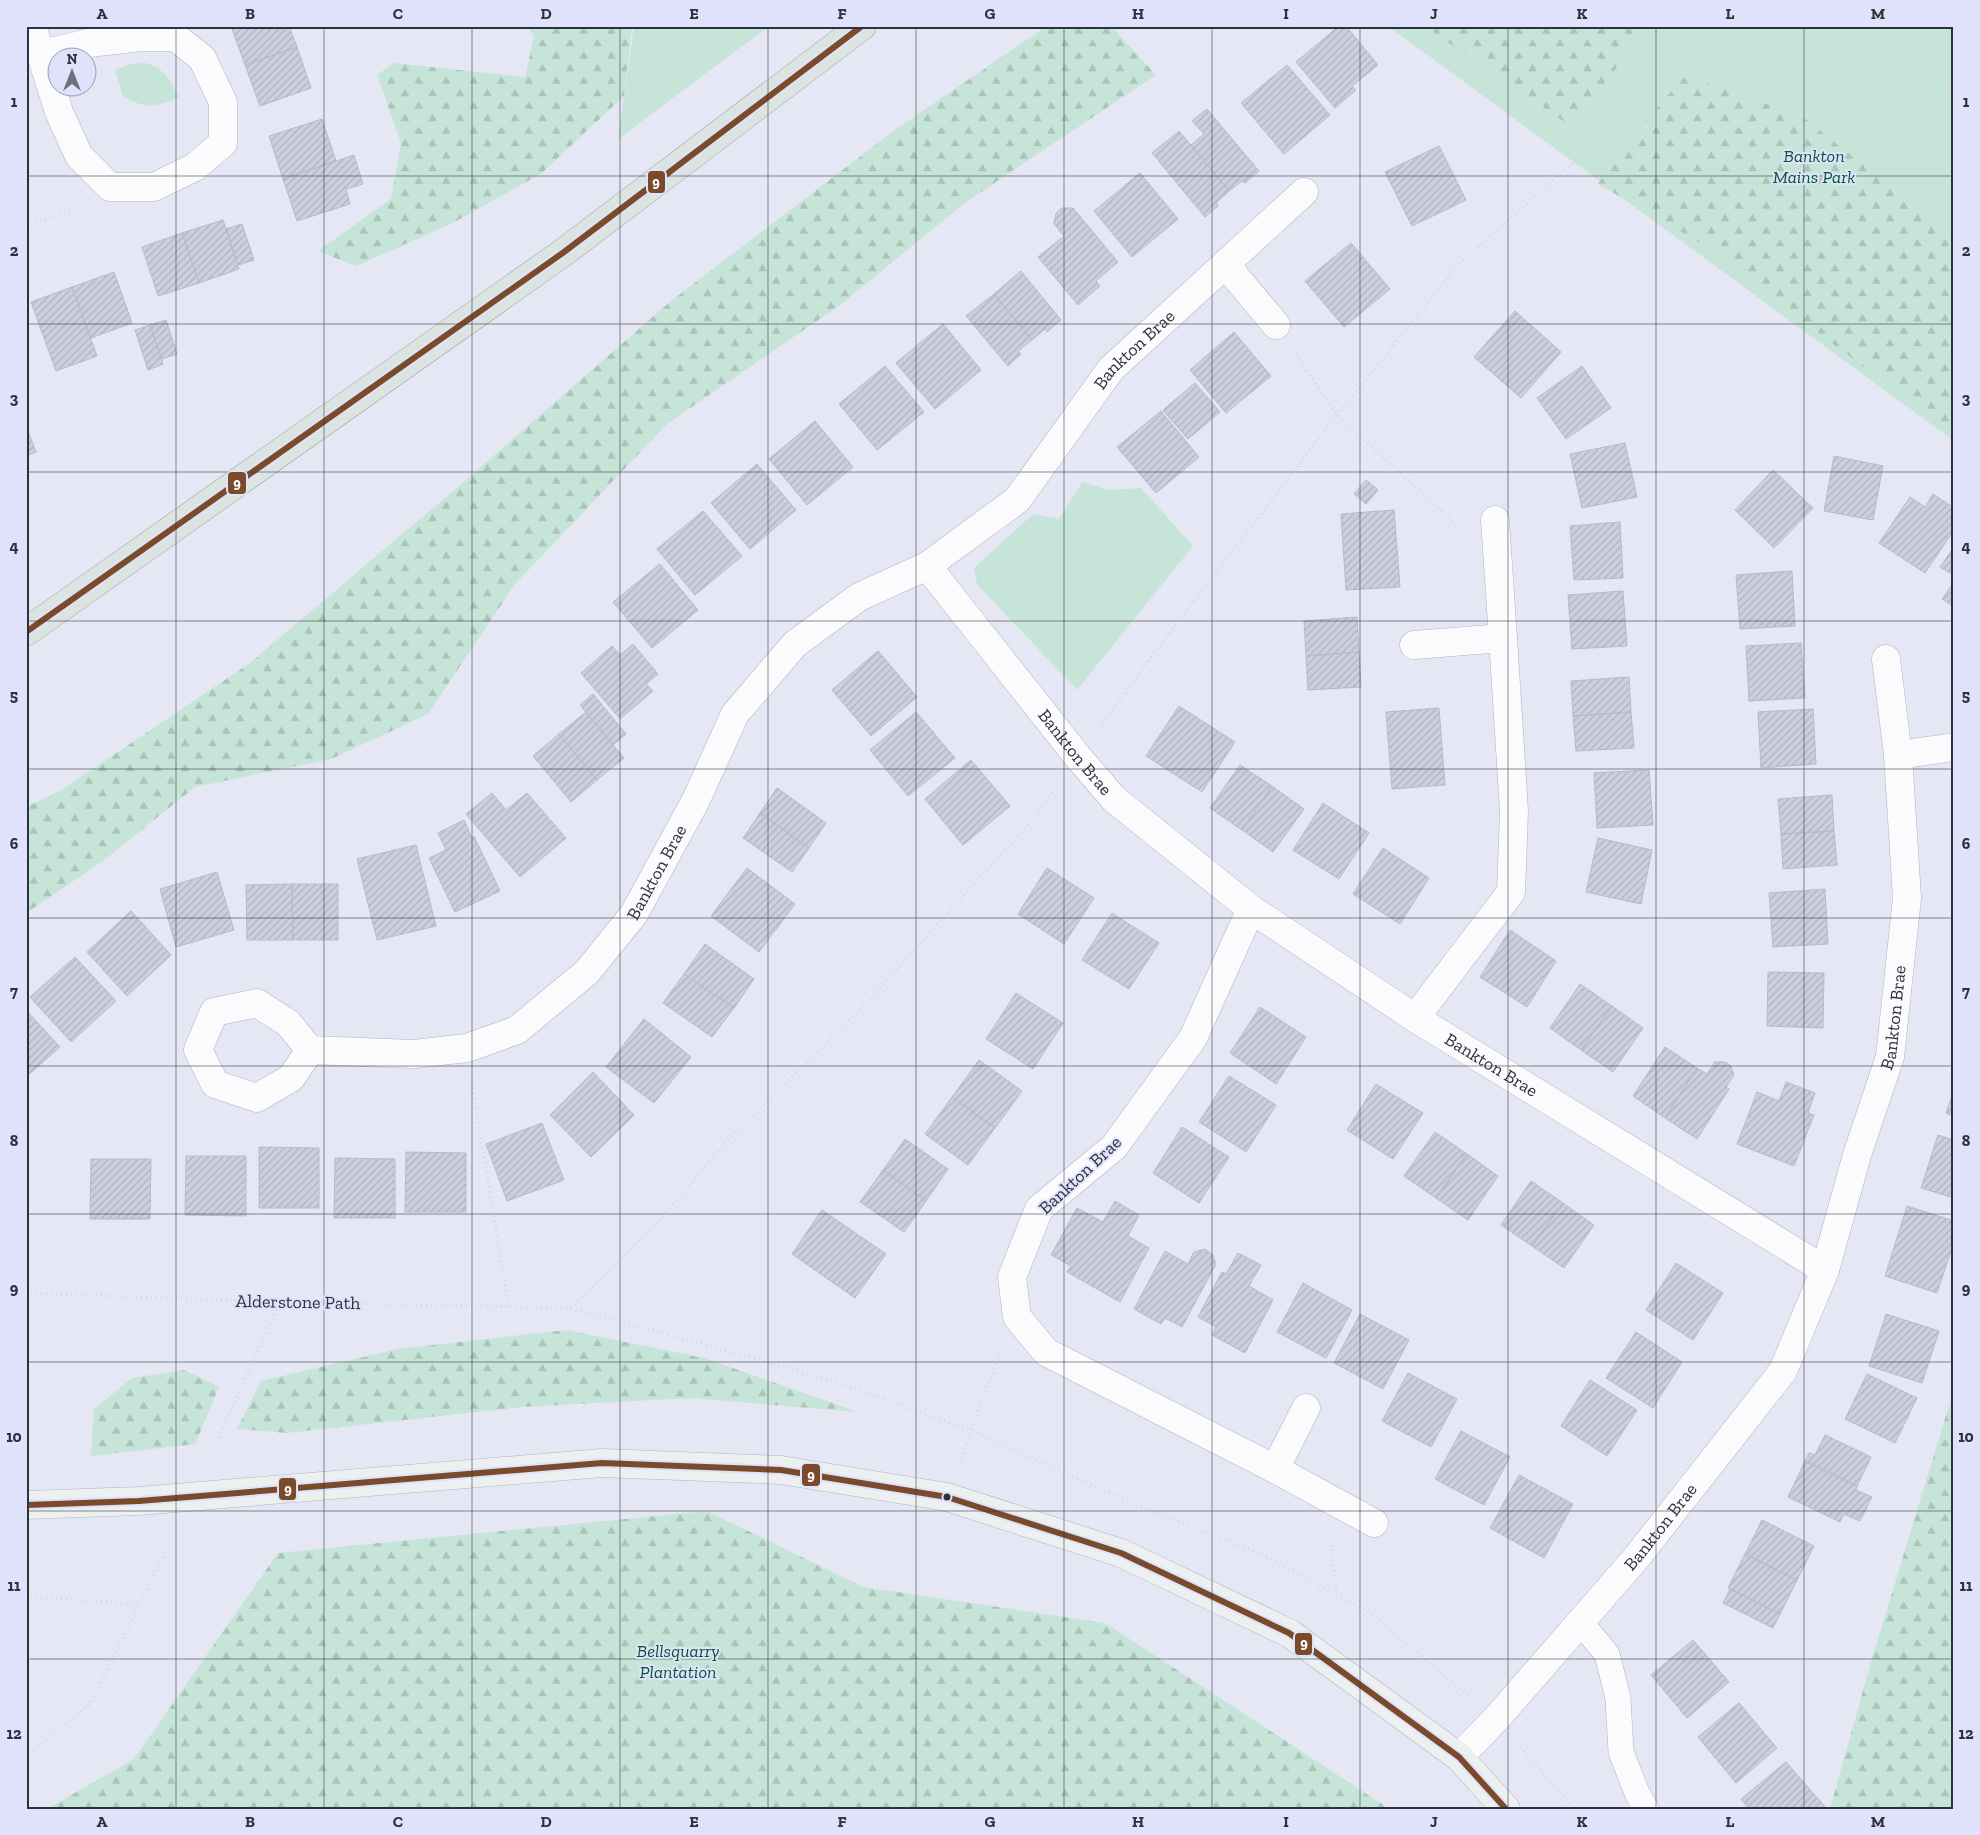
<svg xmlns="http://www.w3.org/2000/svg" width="1980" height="1835" font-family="'Zilla Slab',serif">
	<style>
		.green { fill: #c7e4d8 }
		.forest { fill: url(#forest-firs) }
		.building { fill: url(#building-hatch); stroke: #b8bac5 }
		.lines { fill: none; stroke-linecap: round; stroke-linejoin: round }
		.lane-casing { stroke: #b2b3be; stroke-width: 26 }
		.street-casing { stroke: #b2b3be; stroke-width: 29 }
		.secondary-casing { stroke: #b2b3be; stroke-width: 29 }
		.primary-casing { stroke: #95a4a4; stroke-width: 29 }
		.path { stroke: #d7d8db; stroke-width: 3; stroke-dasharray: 1 4; stroke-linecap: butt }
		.lane { stroke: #fbfbfd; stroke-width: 25 }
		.street { stroke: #fbfbfd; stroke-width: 28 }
		.secondary { stroke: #ecf0f0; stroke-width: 28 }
		.primary { stroke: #dce4e2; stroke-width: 28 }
		.bus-1-casing { stroke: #dfe2fa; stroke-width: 10 }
		.bus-1 { stroke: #7a4b2a; stroke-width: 6 }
		.grid { fill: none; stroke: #2f303b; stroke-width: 1; stroke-opacity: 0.55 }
		.bus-dot { fill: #2f303b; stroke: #dfe2fa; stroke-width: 2 }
		.labels { text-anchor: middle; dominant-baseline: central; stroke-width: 4; stroke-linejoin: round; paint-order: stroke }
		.park-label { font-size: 18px; font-style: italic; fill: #045735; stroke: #dfe2fa }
		.street-label { font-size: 18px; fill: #2f303b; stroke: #dfe2fa }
		.line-badge { stroke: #dfe2fa; stroke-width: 2 }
		.badge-label { font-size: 14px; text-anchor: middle; font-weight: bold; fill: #fff }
		.neatline { fill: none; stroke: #2f303b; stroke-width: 2 }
		.grid-label { font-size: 16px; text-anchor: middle; font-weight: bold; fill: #2f303b }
	</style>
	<defs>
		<pattern id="forest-firs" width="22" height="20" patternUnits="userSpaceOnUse" patternTransform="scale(1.25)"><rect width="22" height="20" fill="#c7e4d8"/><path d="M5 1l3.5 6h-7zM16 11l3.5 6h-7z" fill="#abc4ba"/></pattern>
		<pattern id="building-hatch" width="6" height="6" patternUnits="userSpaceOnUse" patternTransform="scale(1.25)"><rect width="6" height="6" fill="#cdcfe1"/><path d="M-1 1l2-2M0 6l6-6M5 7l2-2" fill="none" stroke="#b0b2c2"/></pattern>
	</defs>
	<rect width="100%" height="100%" fill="#e5e7f4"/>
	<path class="green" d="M634 26H769L618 139Z
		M1388 26H1954V441Z
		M146 63C165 68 170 81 179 97 155 107 147 110 123 96L115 70 130 64Z
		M1082 482 1108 490 1141 488 1193 546 1077 690 977 584 974 568 1033 514 1059 519Z"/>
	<path class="forest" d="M529 26H632L624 96 542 173 453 223 356 266 318 251 391 199 401 143 377 75 394 63 525 77 534 36Z
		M1047 26H1111L1156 75 966 202 840 305 667 424 515 584 428 714 331 759 195 787 103 861 26 913V807L60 791 250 663 459 486 671 301 895 130Z
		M1424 26H1648L1572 127Z
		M1686 75 1803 117 1954 237V435L1694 239 1598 184 1628 140Z
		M566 1330 704 1358 858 1412 691 1398 522 1407 287 1433 237 1429 261 1381 398 1349Z
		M184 1370 219 1387 195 1444 91 1456 94 1409 132 1378Z
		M1954 1389V1809H1830L1871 1662Z
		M707 1511 863 1587 1105 1623 1382 1804 1386 1809H47L134 1759 278 1553Z"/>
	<path class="building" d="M231 26H289L297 47 245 65Z
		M1339 26H1346L1378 65 1352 86 1356 90 1335 108 1296 62Z
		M297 47 311 88 260 106 245 65Z
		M1287 65 1330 115 1284 154 1241 103Z
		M1207 109 1259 171 1245 183 1242 181 1229 191 1191 145 1204 134 1192 121Z
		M322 119 336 161 283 179 269 136Z
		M1179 131 1229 191 1216 203 1218 206 1205 217 1152 153Z
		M1439 146 1466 200 1412 226 1385 172Z
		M354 155 363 184 346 189 350 204 297 221 283 179Z
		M1140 173 1178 219 1132 257 1094 211Z
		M1062 208H1073L1118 262 1096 281 1100 286 1078 305 1038 257 1064 236 1054 224 1056 213Z
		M223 220 239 269 199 283 182 233Z
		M242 224 254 260 238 265 226 229Z
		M182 233 199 283 158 296 142 247Z
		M1351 243 1390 289 1344 327 1305 281Z
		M1021 271 1061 320 1047 332 1045 329 1032 340 994 294Z
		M114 272 132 323 91 338 72 287Z
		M72 287 97 356 56 371 31 302Z
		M994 294 1032 340 1018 351 1021 354 1008 366 966 316Z
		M1515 311 1561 352 1521 398 1474 357Z
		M166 320 177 354 162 359 150 325Z
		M943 324 981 370 935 409 896 363Z
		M150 325 163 364 148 370 135 330Z
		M1234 332 1271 376 1226 413 1190 370Z
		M885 366 924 412 877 450 839 404Z
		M1582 366 1611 408 1566 439 1537 398Z
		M1195 383 1220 412 1188 439 1163 410Z
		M1161 411 1199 457 1156 493 1117 447Z
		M815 421 853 467 807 505 769 459Z
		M26 426 36 452 26 456Z
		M1625 443 1637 497 1582 508 1570 454Z
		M1834 456 1883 466 1873 520 1824 511Z
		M757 464 796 510 750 549 711 503Z
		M1773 470 1813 508 1774 548 1735 510Z
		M1366 480 1378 490 1366 504 1354 494Z
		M1933 494 1954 508V523L1952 525 1954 530 1925 573 1879 543 1910 497 1925 507Z
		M1394 510 1400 587 1346 590 1341 514Z
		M703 511 742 556 695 595 657 549Z
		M1620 522 1623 578 1574 580 1570 526Z
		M1954 547V569L1950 573 1940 567Z
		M660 564 698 610 652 648 613 602Z
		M1792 571 1795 626 1740 629 1736 575Z
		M1954 582V607L1942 599Z
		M1623 591 1627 646 1572 649 1568 595Z
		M1357 617 1359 652 1306 656 1304 621Z
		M1801 643 1805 698 1749 701 1746 646Z
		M633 644 658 674 646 684 653 691 620 719 581 673 612 646 620 655Z
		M878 651 917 697 871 736 832 690Z
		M1359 652 1361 687 1308 690 1306 656Z
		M1629 677 1631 712 1573 716 1571 681Z
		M593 694 626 734 613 745 580 705Z
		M1179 706 1235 742 1202 792 1146 756Z
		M1439 708 1445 785 1392 789 1386 712Z
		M1813 709 1816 764 1761 768 1758 712Z
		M586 712 624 758 597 780 559 734Z
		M916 712 955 758 908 796 870 750Z
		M1631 712 1634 748 1576 751 1573 716Z
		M559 734 597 780 571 802 533 756Z
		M971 760 1010 806 963 845 925 799Z
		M1240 765 1272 786 1242 830 1210 808Z
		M1649 770 1653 825 1597 828 1594 773Z
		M1272 786 1304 809 1273 852 1242 830Z
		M777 788 826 823 809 848 760 813Z
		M492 793 506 810 527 793 566 838 520 877 466 814Z
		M1832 795 1834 831 1781 834 1778 799Z
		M1323 803 1369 833 1339 879 1293 850Z
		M760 813 809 848 792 872 743 838Z
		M464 820 472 838 474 836 500 891 455 912 429 858 446 850 438 833Z
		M1834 831 1837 865 1783 869 1781 834Z
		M1598 838 1652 850 1641 904 1586 892Z
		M416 845 436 926 377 940 357 859Z
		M1383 848 1429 878 1400 924 1353 894Z
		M747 868 795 904 759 952 711 916Z
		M1047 868 1094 898 1064 944 1018 914Z
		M217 872 234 930 176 947 160 889Z
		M292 884H338V940H293Z
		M292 884 293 940H247L246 885Z
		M1825 889 1828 944 1773 947 1769 893Z
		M131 911 171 955 127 996 87 952Z
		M1112 913 1159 943 1129 989 1082 960Z
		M1510 930 1556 961 1527 1007 1480 977Z
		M705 944 754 979 734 1008 684 974Z
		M75 957 116 1001 71 1042 30 997Z
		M1768 972 1824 973 1823 1028 1767 1026Z
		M684 974 734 1008 712 1037 663 1003Z
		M1580 984 1612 1006 1581 1050 1550 1028Z
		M1016 993 1063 1023 1033 1069 986 1039Z
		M1612 1006 1643 1028 1613 1072 1581 1050Z
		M1260 1007 1306 1037 1276 1084 1230 1053Z
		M26 1010 60 1047 26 1077Z
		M644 1019 691 1057 654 1103 606 1067Z
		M1665 1047 1697 1068 1665 1118 1633 1096Z
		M979 1060 1022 1091 995 1128 952 1097Z
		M1715 1062H1725L1731 1066 1734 1075 1726 1087 1729 1089 1697 1139 1665 1118 1697 1068 1707 1074Z
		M593 1072 634 1115 591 1157 550 1115Z
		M1229 1076 1276 1105 1246 1152 1199 1122Z
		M1786 1082 1815 1093 1808 1113 1814 1115 1794 1166 1737 1144 1757 1092 1779 1101Z
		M1376 1084 1423 1113 1393 1159 1347 1130Z
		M1954 1089V1116L1946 1113Z
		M952 1097 995 1128 968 1165 925 1134Z
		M542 1123 564 1180 507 1201 486 1144Z
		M1182 1127 1229 1157 1199 1203 1153 1173Z
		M1435 1132 1467 1154 1436 1198 1404 1176Z
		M1938 1135 1954 1140V1198L1921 1188Z
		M905 1139 948 1169 926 1201 883 1170Z
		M259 1147 319 1148V1208H259Z
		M406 1152 466 1153V1212H405Z
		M1467 1154 1498 1176 1468 1220 1436 1198Z
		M186 1156H246V1216L185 1215Z
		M335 1158 395 1159V1218H334Z
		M91 1159H151L150 1219H90Z
		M883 1170 926 1201 904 1232 860 1202Z
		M1531 1181 1563 1203 1532 1246 1501 1225Z
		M1115 1201 1139 1215 1128 1236 1149 1248 1120 1302 1067 1272 1071 1266 1051 1255 1077 1208 1103 1222Z
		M1563 1203 1594 1225 1564 1268 1532 1246Z
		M1907 1206 1954 1221V1242L1937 1293 1885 1276Z
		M822 1210 886 1254 855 1298 792 1254Z
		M1205 1249 1212 1254 1216 1264 1182 1327 1165 1318 1161 1324 1134 1309 1165 1251 1188 1264 1194 1252Z
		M1238 1253 1261 1265 1249 1286 1273 1300 1245 1353 1212 1335 1216 1327 1198 1317 1222 1272 1226 1274Z
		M1676 1263 1723 1293 1693 1340 1646 1310Z
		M1303 1283 1352 1310 1326 1358 1277 1332Z
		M1360 1314 1409 1340 1383 1389 1334 1363Z
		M1886 1314 1939 1331 1922 1383 1869 1366Z
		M1636 1332 1682 1362 1653 1408 1606 1378Z
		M1408 1373 1457 1399 1431 1447 1382 1421Z
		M1867 1374 1917 1398 1895 1443 1845 1419Z
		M1590 1380 1637 1410 1607 1456 1561 1426Z
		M1461 1431 1510 1457 1484 1505 1435 1479Z
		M1825 1435 1871 1457 1857 1486 1805 1461 1809 1453 1815 1455Z
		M1805 1461 1857 1486 1856 1490 1872 1497 1860 1521 1844 1514 1840 1522 1788 1497Z
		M1519 1475 1573 1504 1544 1558 1490 1528Z
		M1762 1520 1814 1546 1797 1580 1745 1554Z
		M1745 1554 1797 1580 1780 1614 1728 1588Z
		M1730 1589 1780 1614 1773 1628 1723 1603Z
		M1693 1640 1729 1682 1687 1718 1651 1675Z
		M1739 1703 1777 1748 1736 1783 1698 1737Z
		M1786 1762 1827 1809H1749L1741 1799Z"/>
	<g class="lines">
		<g class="lane-casing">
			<path id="lane" d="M1580 1622 1607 1654 1618 1698 1621 1752 1637 1793 1646 1809"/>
		</g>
		<g class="street-casing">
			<g id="street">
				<path d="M32 26 59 112 79 156 110 187H154L195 167 223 143V102L202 58 175 37H141L89 43 42 54"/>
				<path d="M1225 264 1276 325"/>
				<path d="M1495 520 1503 638"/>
				<path id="s1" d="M927 566 1078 757 1114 799 1251 909 1415 1018 1825 1270"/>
				<path d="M1414 645 1503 638 1514 811 1511 892 1415 1018"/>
				<path d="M1898 755 1954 747"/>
				<path d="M1251 909 1193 1038 1114 1147 1039 1209 1012 1277 1017 1317 1046 1352 1275 1469 1374 1523"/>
				<path id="s2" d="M310 1050 288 1023 257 1003 214 1012 198 1050 215 1084 257 1098 291 1078 310 1050 414 1054 467 1048 517 1030 587 972 634 914 696 800 735 714 795 644 859 597 927 566 1017 500 1111 369 1304 192"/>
				<path d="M1275 1469 1306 1408"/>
				<path id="s3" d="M1459 1757 1496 1719 1637 1557 1783 1371 1825 1270 1857 1155 1890 1057 1907 898 1898 755 1886 659"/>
			</g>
		</g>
		<g class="secondary-casing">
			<path id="secondary" d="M26 1505 139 1501 602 1463 781 1470 947 1497 1121 1553 1289 1633 1459 1757 1506 1809"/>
		</g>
		<g class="primary-casing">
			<path id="primary" d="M26 632 564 252 862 26"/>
		</g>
		<path class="path" d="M1874 26 1954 88
			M26 225 68 211 77 206
			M1296 354 1337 415 1459 527
			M1101 726 1152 656 1337 415 1459 264 1576 160 1702 26
			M472 1083 509 1307
			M26 1293 280 1302 571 1308 692 1341 846 1385 972 1431 1134 1504 1264 1555 1370 1613 1468 1695
			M571 1308 659 1221 724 1144 871 998 1032 820 1056 788
			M218 1438 280 1302
			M960 1463 999 1353
			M1330 1540 1337 1594
			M26 1597 138 1604
			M1520 1747 1574 1809
			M26 1755 44 1742 91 1703 166 1550"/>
		<use href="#lane" class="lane"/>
		<use href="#street" class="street"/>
		<use href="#secondary" class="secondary"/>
		<use href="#primary" class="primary"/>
		<g class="bus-1-casing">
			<path id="bus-1" d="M26 632 564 252 862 26
				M26 1505 139 1501 602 1463 781 1470 947 1497 1121 1553 1289 1633 1459 1757 1506 1809"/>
		</g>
		<use href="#bus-1" class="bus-1"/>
	</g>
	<path class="grid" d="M176 26V1809M324 26V1809M472 26V1809M620 26V1809M768 26V1809M916 26V1809M1064 26V1809M1212 26V1809M1360 26V1809M1508 26V1809M1656 26V1809M1804 26V1809M26 176H1954M26 324H1954M26 472H1954M26 621H1954M26 769H1954M26 918H1954M26 1066H1954M26 1214H1954M26 1362H1954M26 1511H1954M26 1659H1954"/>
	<circle class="bus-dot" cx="947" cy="1497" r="4.5"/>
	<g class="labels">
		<g class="park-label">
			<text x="1814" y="156">Bankton<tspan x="1814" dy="21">Mains Park</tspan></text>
			<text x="678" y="1651">Bellsquarry<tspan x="678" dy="21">Plantation</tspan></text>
		</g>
		<g class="street-label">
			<text stroke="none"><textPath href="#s2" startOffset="1462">Bankton Brae</textPath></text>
			<text stroke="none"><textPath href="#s1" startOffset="238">Bankton Brae</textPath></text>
			<text stroke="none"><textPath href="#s2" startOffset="736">Bankton Brae</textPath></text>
			<text stroke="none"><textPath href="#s3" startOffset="876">Bankton Brae</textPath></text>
			<text stroke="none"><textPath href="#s1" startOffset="761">Bankton Brae</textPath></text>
			<text transform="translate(1080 1175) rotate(-43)">Bankton Brae</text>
			<text transform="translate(298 1302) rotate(1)">Alderstone Path</text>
			<text stroke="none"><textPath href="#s3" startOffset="306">Bankton Brae</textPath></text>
		</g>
	</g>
	<g class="line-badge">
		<rect x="647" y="170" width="19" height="24" rx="5" fill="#7a4b2a"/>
		<rect x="227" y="471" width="20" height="24" rx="5" fill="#7a4b2a"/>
		<rect x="801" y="1463" width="20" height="24" rx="5" fill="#7a4b2a"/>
		<rect x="278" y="1477" width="19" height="24" rx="5" fill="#7a4b2a"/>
		<rect x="1294" y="1632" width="19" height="24" rx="5" fill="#7a4b2a"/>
	</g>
	<g class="badge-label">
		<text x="656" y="187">9</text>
		<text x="237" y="488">9</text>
		<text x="811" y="1480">9</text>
		<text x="288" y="1494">9</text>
		<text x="1304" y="1648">9</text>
	</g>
	<rect width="1980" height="1835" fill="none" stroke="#dfe2fa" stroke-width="55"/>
	<g transform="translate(72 72)"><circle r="24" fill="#dfe2fa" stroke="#999bae"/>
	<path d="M0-4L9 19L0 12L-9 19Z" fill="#6f707c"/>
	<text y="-8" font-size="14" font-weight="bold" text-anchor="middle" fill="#2f303b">N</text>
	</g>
	<rect x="28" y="28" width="1924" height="1780" class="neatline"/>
	<g class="grid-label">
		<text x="102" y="19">A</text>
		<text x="250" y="19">B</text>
		<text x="398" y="19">C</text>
		<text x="546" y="19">D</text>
		<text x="694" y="19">E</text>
		<text x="842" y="19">F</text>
		<text x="990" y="19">G</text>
		<text x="1138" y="19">H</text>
		<text x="1286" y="19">I</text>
		<text x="1434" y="19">J</text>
		<text x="1582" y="19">K</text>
		<text x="1730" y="19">L</text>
		<text x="1878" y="19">M</text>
		<text x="14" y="107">1</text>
		<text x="1966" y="107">1</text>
		<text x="14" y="256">2</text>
		<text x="1966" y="256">2</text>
		<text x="14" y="404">3</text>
		<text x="1966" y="404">3</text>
		<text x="14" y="552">4</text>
		<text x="1966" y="552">4</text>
		<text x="14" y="701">5</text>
		<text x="1966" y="701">5</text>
		<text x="14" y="849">6</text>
		<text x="1966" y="849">6</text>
		<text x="14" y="997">7</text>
		<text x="1966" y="997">7</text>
		<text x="14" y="1146">8</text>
		<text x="1966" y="1146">8</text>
		<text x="14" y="1294">9</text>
		<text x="1966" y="1294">9</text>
		<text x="14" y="1442">10</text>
		<text x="1966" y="1442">10</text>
		<text x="14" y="1591">11</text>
		<text x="1966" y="1591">11</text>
		<text x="14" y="1739">12</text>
		<text x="1966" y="1739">12</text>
		<text x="102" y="1827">A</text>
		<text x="250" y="1827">B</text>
		<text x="398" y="1827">C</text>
		<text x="546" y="1827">D</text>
		<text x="694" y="1827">E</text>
		<text x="842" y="1827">F</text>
		<text x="990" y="1827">G</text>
		<text x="1138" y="1827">H</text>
		<text x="1286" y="1827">I</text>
		<text x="1434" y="1827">J</text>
		<text x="1582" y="1827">K</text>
		<text x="1730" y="1827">L</text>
		<text x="1878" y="1827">M</text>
	</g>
</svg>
